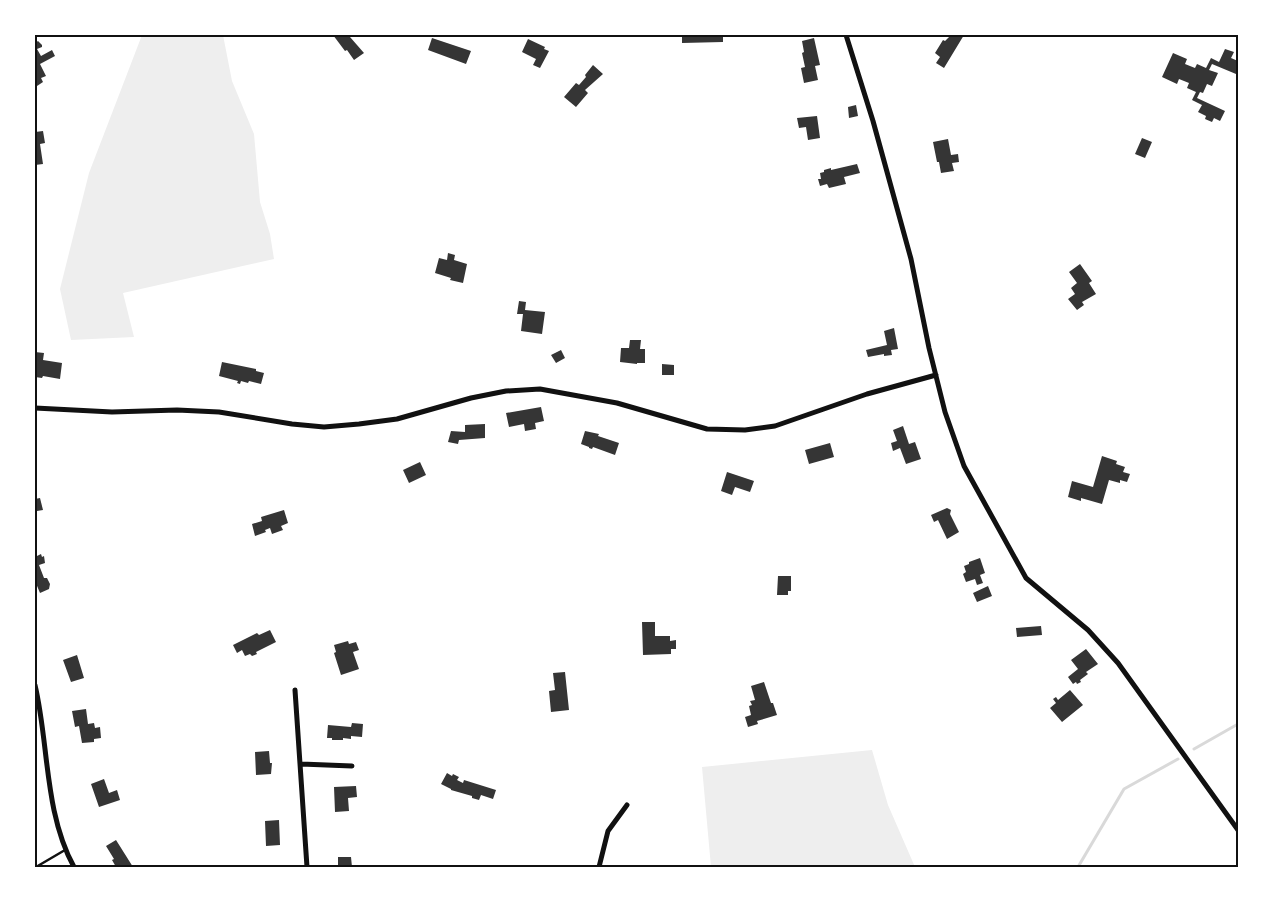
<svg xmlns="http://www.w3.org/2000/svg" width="1273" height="902" font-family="'Roboto Condensed',sans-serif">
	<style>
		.green { fill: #eee }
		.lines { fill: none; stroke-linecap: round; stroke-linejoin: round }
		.stream { stroke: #d9d9d9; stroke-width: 3 }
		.building { fill: #353535 }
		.service { stroke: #111; stroke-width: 2.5 }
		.minor { stroke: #111; stroke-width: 5 }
		.neatline { fill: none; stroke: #111; stroke-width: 2 }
	</style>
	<rect width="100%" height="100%" fill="#fff"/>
	<path class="green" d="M142 35H223L232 81 254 134 260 202 270 234 274 259 123 293 134 337 71 340 60 289 89 173Z
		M872 750 888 805 915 867H711L702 767Z"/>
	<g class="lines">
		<path class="stream" d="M1194 749 1238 724
			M1078 867 1124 789 1178 759"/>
	</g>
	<path class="building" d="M333 35H353L350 37 364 53 354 60 347 50 345 51Z
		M682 35H723V42L682 43Z
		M951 35H964L944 68 936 63 940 57 935 53 943 40 945 41Z
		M432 38 471 51 466 64 428 50Z
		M814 38 820 65 815 66 818 80 804 83 801 68 805 67 802 53 804 52 802 41Z
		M528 39 545 47 544 49 549 51 540 68 533 65 536 59 522 52Z
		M38 41 42 45V47L37 49 41 56 52 50 55 56 40 64 46 76 41 78 43 82 37 86 35 83V43Z
		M1225 49 1234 52 1231 58 1238 61V68L1236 74 1212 64 1209 70 1218 73 1212 86 1207 84 1203 93 1200 92 1197 98 1225 111 1220 121 1214 118 1212 122 1205 119 1206 116 1198 112 1202 105 1192 100 1196 92 1187 88 1189 83 1179 79 1177 84 1162 77 1173 53 1187 59 1185 64 1195 68 1197 64 1206 68 1211 58 1219 62Z
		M593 65 603 74 585 90 588 93 576 107 564 97 576 83 579 85 586 77 585 75Z
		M856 105 858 116 849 118 848 107Z
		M817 116 820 138 808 140 806 127 799 128 797 118Z
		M43 131 45 143 40 144 43 164 35 165V132Z
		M1142 138 1152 142 1145 158 1135 154Z
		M948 139 951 155 958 154 959 162 952 163 954 171 941 173 939 162H937L933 142Z
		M857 164 860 173 844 177 846 184 829 188 827 184 820 186 818 179H821L820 173 824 172V170L831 168V170Z
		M448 253 455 255 454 260 467 264 463 283 450 280 451 278 435 273 439 258 447 260Z
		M1080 264 1092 281 1089 283 1096 294 1082 302 1084 305 1077 310 1068 299 1075 294 1071 288 1077 283 1069 272Z
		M519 301 526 302 525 310 545 312 542 334 521 331 523 314H517Z
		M894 328 898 349 891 350 892 355 884 356V354L868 357 866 350 887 345 884 331Z
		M630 340H641L640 349H645V363H637V364L620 362 621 348H629Z
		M561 350 565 358 556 363 551 355Z
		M35 352 44 353 43 360 62 363 60 379 43 376 42 378 35 377Z
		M222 362 256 369V371L264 373 261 384 249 381 248 383 241 381 240 384 237 383 238 381 219 376Z
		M662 364 674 365V375H662Z
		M541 407 544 421 535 423 536 429 525 431 524 424 509 427 506 413Z
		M485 424V438L459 440 458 444 448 442 451 431 465 432V425Z
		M903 426 909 444 915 442 921 459 906 464 900 448 893 451 891 443 897 441 893 430Z
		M585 431 599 434 598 436 619 443 615 455 593 447 592 449 589 448V447L581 444Z
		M830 443 834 457 809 464 805 450Z
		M1102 456 1117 461 1116 464 1125 467 1123 472 1130 474 1127 482 1120 480V483L1109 480 1102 504 1081 498V501L1068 497 1072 481 1093 487Z
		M420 462 426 475 409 483 403 470Z
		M727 472 754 481 750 492 735 487 732 495 721 491Z
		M40 498 43 510 37 511 35 510V499Z
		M947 508 951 510 950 514 959 532 947 539 938 520 934 522 931 515Z
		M284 510 288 523 281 526 283 530 272 534 270 528 265 530 266 532 255 536 252 524 262 521 261 517Z
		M35 551 37 556 41 554 42 557 44 556 45 563 39 565 44 578H47L50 584 49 589 40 593 35 581Z
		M980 558 985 573 980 575 983 583 977 585 975 579 966 582 963 574 966 572 964 566 969 564V562Z
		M778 576H791V591H788V595H777Z
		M988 586 992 596 977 602 973 593Z
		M642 622H655V636H670V641L676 640V649H671V654L643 655Z
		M1041 626 1042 635 1017 637 1016 628Z
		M270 630 276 642 256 652 257 654 252 656 250 654 245 656 242 650 237 653 233 645 257 633 259 635Z
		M348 641 349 644 356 642 359 650 353 652 359 669 341 675 334 653 336 652 334 645Z
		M1086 649 1098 664 1086 672 1088 674 1080 680 1081 682 1077 684 1076 682 1073 684 1068 677 1078 669 1071 660Z
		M77 655 84 678 71 682 63 660Z
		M565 672 569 710 551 712 549 691 555 690 553 673Z
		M764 682 771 703H773L777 715 757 721 758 724 748 727 745 717 751 715 749 706 752 705 750 701 755 700 751 686Z
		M1070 690 1083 705 1062 722 1050 708 1056 703 1053 699 1056 697 1058 700Z
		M86 709 88 724 94 723 95 728 100 727 101 738 94 739V742L82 743 79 726 75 727 72 711Z
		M352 723 363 724 362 737 351 736V739L343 738V740H332V738H327L328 725 351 727Z
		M269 751 270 763H272L271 774 256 775 255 752Z
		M447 773 452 776 453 774 459 777 457 780 463 783 464 780 496 790 493 799 481 795 479 800 472 798V796L451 790V789L441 784Z
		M104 779 109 793 117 790 120 800 99 807 91 784Z
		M356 786 357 797 348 798 349 811 335 812 334 787Z
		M279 820 280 845 266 846 265 821Z
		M116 840 133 867H116L112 860 114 859 106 846Z
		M338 857H351L352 867H338Z"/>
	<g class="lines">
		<path class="service" d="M36 867 65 850"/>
		<path class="minor" d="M846 35 873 121 911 259 929 348 945 412 964 466 1026 578 1088 630 1118 663 1238 830
			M35 408 112 412 177 410 219 412 292 424 324 427 359 424 397 419 471 398 506 391 540 389 617 403 707 429 745 430 775 426 867 394 936 375
			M35 685C49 744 44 812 74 867
			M295 690 307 867
			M301 764 352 766
			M599 867 608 831 627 805"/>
	</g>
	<rect width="1273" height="902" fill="none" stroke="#ffffff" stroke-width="72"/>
	<rect x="36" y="36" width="1201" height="830" class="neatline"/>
</svg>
